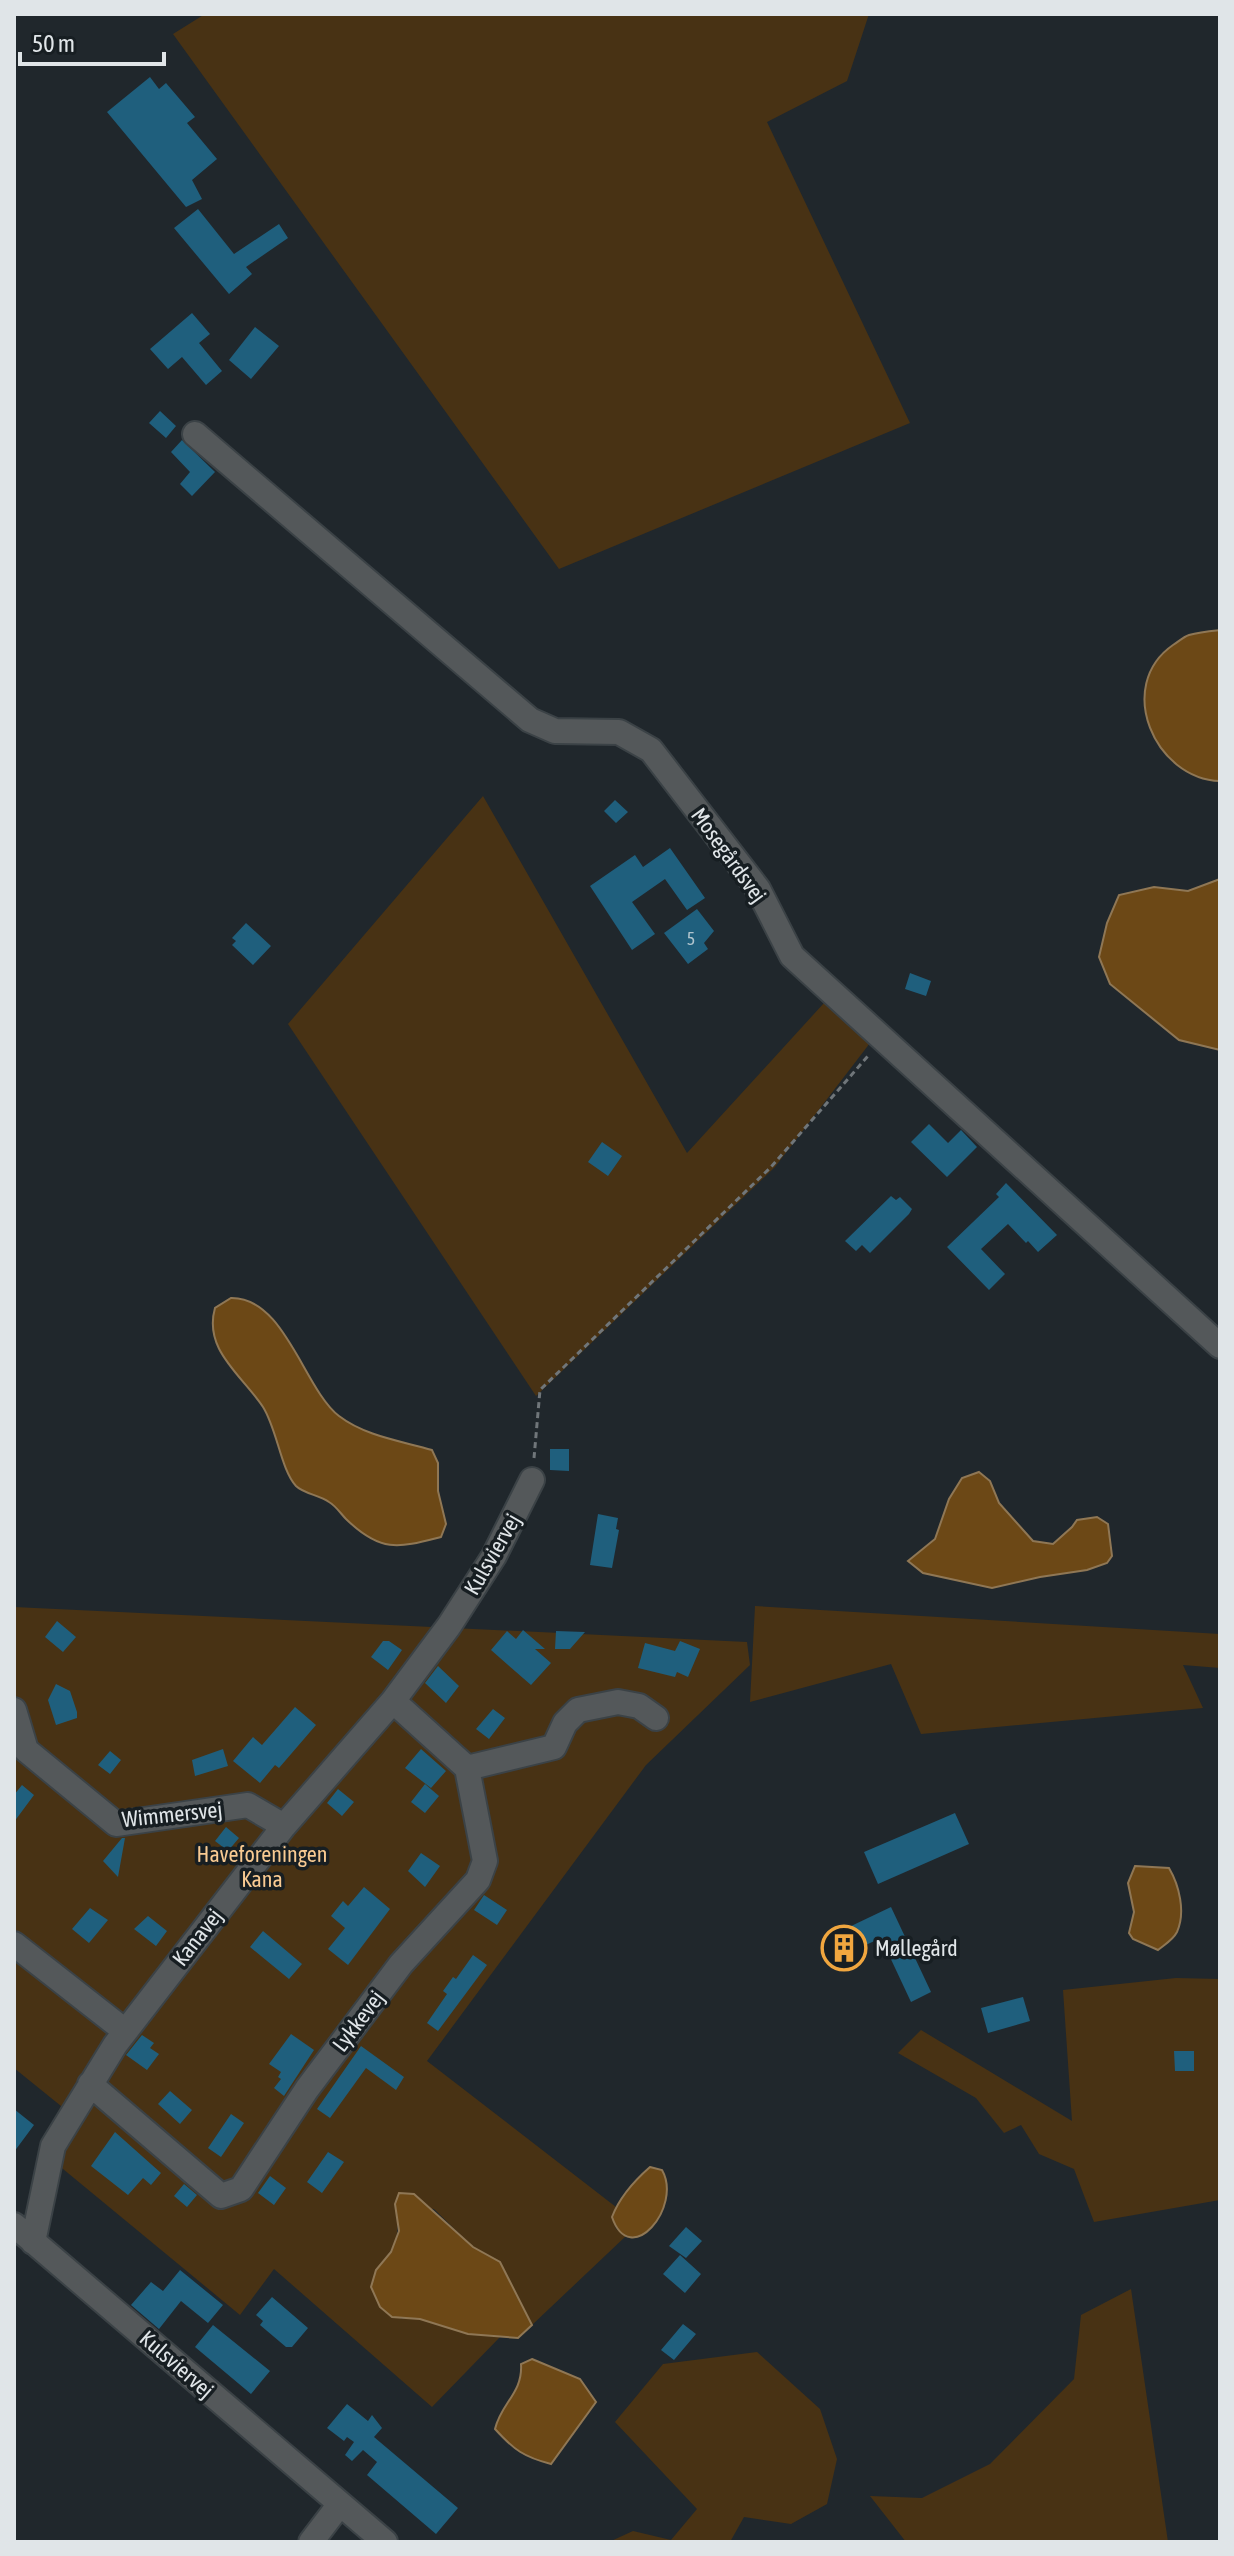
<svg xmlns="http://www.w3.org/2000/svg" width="1234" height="2556" font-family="'Asap Condensed',sans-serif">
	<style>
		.green { fill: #483214 }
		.water { fill: #6c4816; stroke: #8f7755; stroke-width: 2 }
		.building { fill: #1f5f7d }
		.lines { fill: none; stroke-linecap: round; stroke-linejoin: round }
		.minor-casing { stroke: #3b4246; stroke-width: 28 }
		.path { stroke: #70767a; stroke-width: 3; stroke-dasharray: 6 4; stroke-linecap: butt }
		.minor { stroke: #54585a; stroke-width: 24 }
		.labels { text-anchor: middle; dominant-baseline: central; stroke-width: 7; stroke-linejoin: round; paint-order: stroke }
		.number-label { font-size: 18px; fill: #b0c4cd }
		.street-label { font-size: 22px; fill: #e0e5e8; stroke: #171e22 }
		.park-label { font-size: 22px; fill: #f8ca92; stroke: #171e22 }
		.poi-label { font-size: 22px; fill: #e0e5e8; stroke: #171e22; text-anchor: start }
	</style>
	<rect width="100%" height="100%" fill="#20272c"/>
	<path class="green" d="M205 14H869L847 81 767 122 910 423 559 569 173 34Z
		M483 796 687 1153 824 1003 870 1043 775 1167 536 1396 288 1024Z
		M755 1606 1220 1634V1668L1183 1665 1203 1708 921 1734 891 1664 750 1702Z
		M14 1607 747 1642 750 1665 646 1765 427 2061 616 2207 612 2217 616 2229 626 2236 532 2325 500 2262 473 2247 434 2209 395 2204C400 2237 398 2244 376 2270L401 2319H420L468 2334 500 2337 432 2407 274 2269 240 2315 40 2150 61 2106 14 2068Z
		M1176 1978 1220 1979V2200L1094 2222 1074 2169 1039 2154 1021 2125 1004 2133 976 2098 898 2053 921 2030 1072 2121 1063 1990Z
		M1131 2289 1168 2542H906L870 2496 922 2498 990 2464 1074 2379 1081 2315Z
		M757 2352 820 2409 837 2459 827 2504 791 2524 744 2517 730 2542H609L633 2531 671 2540 697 2509 615 2422 663 2364Z"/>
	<path class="water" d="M1220 630V781C1155 779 1114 686 1173 645 1178 642 1183 637 1189 635 1199 632 1210 631 1220 630Z
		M1220 879V1050L1179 1040 1110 984 1099 957 1107 923 1119 895 1154 887 1188 891Z
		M231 1298C285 1297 304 1389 339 1416 365 1436 401 1441 432 1450L438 1463V1491L446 1524 441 1537C398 1548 381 1553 346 1519 341 1514 336 1506 329 1502 320 1495 304 1494 296 1486 281 1470 277 1429 263 1407 242 1375 203 1350 215 1308Z
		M979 1472 990 1481 999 1503 1033 1541 1053 1544 1072 1527 1077 1520 1097 1517 1108 1524 1112 1556 1107 1563 1087 1570 1040 1577 992 1588 923 1573 908 1561 935 1539 949 1499 962 1478Z
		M1135 1866 1169 1868C1179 1885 1186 1912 1177 1932 1173 1940 1164 1945 1158 1950L1133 1939 1129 1933 1134 1912 1128 1883Z
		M650 2167 662 2170C683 2207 630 2270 612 2217 620 2196 634 2181 650 2167Z
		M399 2193 414 2194 473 2247 500 2262 532 2325 518 2338 468 2334 420 2319 392 2317 380 2307 371 2287 376 2270 391 2252 399 2231 395 2204Z
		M532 2359 580 2379 596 2402 551 2464C524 2457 514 2450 495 2429 501 2403 523 2393 521 2364Z"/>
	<path class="building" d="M150 77 159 89 166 83 195 117 187 123 217 159 192 180 202 199 186 207 107 112Z
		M198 209 234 254 279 224 288 238 246 267 252 274 229 294 174 228Z
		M192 313 210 334 199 343 222 371 206 385 182 357 168 369 150 349Z
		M255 327 279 346 251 379 229 360Z
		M160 411 176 426 166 438 149 423Z
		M182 440 215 472 192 496 180 484 190 472 171 452Z
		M615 800 628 812 616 823 604 811Z
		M670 848 705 898 687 910 665 879 632 902 655 934 632 950 590 886 635 855 643 867Z
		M697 909 714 931 704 943 708 949 688 964 664 933Z
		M246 923 271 946 253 965 232 945 236 941 232 938Z
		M910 973 931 981 926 996 905 989Z
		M929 1124 948 1143 961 1130 977 1147 947 1177 911 1142Z
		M602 1142 622 1156 608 1176 588 1162Z
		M1006 1183 1057 1235 1038 1252 1028 1241 1026 1243 1008 1224 981 1249 1005 1274 989 1290 947 1247 999 1197 996 1194Z
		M891 1196 896 1200 900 1197 912 1209 909 1214 870 1253 862 1245 856 1251 845 1241Z
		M550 1449H569V1471L550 1470Z
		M598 1514 618 1518 616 1529 619 1530 612 1568 590 1565Z
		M57 1621 76 1637 63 1652 45 1637Z
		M523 1630 545 1649H535L551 1663 531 1685 491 1650 507 1631 516 1639Z
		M556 1631 585 1632 570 1649H555Z
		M383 1641H389L402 1650 388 1670 371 1657Z
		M680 1641 700 1649 688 1677 677 1672 675 1677 638 1668 645 1643 675 1651Z
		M438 1666 459 1686 446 1703 425 1683Z
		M56 1684 70 1691 77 1712V1718L56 1725 48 1700Z
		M295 1707 316 1725 279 1768 275 1765 260 1783 233 1761 253 1737 262 1745Z
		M493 1709 505 1718 489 1739 476 1729Z
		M223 1749 228 1766 195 1776 192 1760Z
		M421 1749 446 1771 431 1788 405 1768Z
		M110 1751 121 1760 110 1774 98 1765Z
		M425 1784 439 1796 425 1813 411 1802Z
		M22 1785 34 1795 14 1822V1795Z
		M338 1789 354 1802 342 1816 327 1803Z
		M955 1813 969 1844 878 1884 864 1852Z
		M226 1827 239 1838 228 1851 215 1841Z
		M122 1838H125L118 1877 103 1861Z
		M421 1853 440 1866 425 1887 408 1871Z
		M364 1887 390 1909 348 1965 328 1949 345 1928 331 1916 343 1901 348 1906Z
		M484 1895 507 1910 497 1925 474 1910Z
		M891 1907 931 1992 911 2002 881 1938 835 1959 826 1938Z
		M90 1908 108 1920 89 1943 72 1929Z
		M148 1916 167 1931 156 1946 134 1929Z
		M263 1931 302 1964 289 1979 250 1947Z
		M473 1955 487 1965 438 2031 427 2023 447 1994 443 1991 453 1977 456 1979Z
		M1023 1997 1030 2021 988 2033 981 2008Z
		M291 2034 314 2050 284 2096 274 2088 281 2079 278 2077 281 2072 269 2064Z
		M142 2035 154 2043 150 2048 159 2054 147 2070 126 2055Z
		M361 2046 404 2077 396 2090 366 2068 330 2118 317 2109Z
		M1174 2051H1194V2071H1175Z
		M170 2091 192 2110 180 2124 158 2104Z
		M14 2109 34 2125 14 2152Z
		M231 2114 244 2123 221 2157 208 2148Z
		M115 2132 161 2173 151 2185 143 2178 128 2195 91 2166Z
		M328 2152 344 2162 322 2193 307 2182Z
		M270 2176 286 2188 274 2205 258 2193Z
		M184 2184 197 2195 187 2207 174 2196Z
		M686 2227 702 2241 686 2258 669 2246Z
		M680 2255 701 2274 685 2293 663 2274Z
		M180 2270 223 2305 208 2323 181 2301 159 2329 131 2305 151 2282 163 2291Z
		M272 2297 308 2328 292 2347H286L260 2325 263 2321 256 2315Z
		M683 2324 696 2334 674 2360 661 2350Z
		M213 2325 270 2371 251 2394 195 2347Z
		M347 2404 368 2421 372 2415 382 2428 374 2437 458 2508 436 2534 367 2475 377 2462 363 2450 352 2461 345 2455 354 2442 347 2437 344 2441 327 2428Z"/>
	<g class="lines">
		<g class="minor-casing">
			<path id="minor" d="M195 434 530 720 555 731 619 732 651 750 758 889 792 956 1220 1346
				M14 1710 26 1750 116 1824 248 1805 284 1826
				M467 1768 554 1747 565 1723 578 1710 618 1702 639 1706 656 1718
				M14 1944 125 2031
				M90 2084 221 2196 241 2189 307 2089 401 1964 478 1880 485 1861 467 1768 393 1701
				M14 2225 385 2542
				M33 2242 53 2146 115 2045 284 1826 393 1701 449 1626 494 1556 532 1480
				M311 2542 340 2504"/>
		</g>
		<path class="path" d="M534 1458 540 1390 771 1167 868 1056"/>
		<use href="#minor" class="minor"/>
	</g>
	<defs>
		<g id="building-ring" transform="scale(2.3)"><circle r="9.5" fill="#171e22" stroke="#f0a63f" stroke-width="1.5"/><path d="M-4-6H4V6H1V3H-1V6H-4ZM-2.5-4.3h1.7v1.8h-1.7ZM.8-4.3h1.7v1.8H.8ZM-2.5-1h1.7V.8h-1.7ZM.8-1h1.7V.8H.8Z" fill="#f0a63f"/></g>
	</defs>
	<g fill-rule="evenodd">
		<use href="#building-ring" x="844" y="1948"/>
	</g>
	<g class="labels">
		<g class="number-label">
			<text x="691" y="938">5</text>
		</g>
		<g class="street-label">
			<text transform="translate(729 855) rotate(54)">Mosegårdsvej</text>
			<text transform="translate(492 1554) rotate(-60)">Kulsviervej</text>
			<text transform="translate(172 1814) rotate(-6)">Wimmersvej</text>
			<text transform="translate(197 1937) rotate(-52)">Kanavej</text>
			<text transform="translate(358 2021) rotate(-53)">Lykkevej</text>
			<text transform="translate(177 2364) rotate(41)">Kulsviervej</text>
		</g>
		<g class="park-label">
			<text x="262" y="1854">Haveforeningen<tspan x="262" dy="25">Kana</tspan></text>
		</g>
		<g class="poi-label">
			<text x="875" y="1948">Møllegård</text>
		</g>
	</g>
	<rect width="1234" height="2556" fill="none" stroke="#e0e5e8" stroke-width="32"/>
	<path d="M20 52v12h144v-12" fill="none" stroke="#e0e5e8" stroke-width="4"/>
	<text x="32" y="52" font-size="24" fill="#e0e5e8" stroke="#171e22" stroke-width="6" paint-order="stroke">50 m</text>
</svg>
